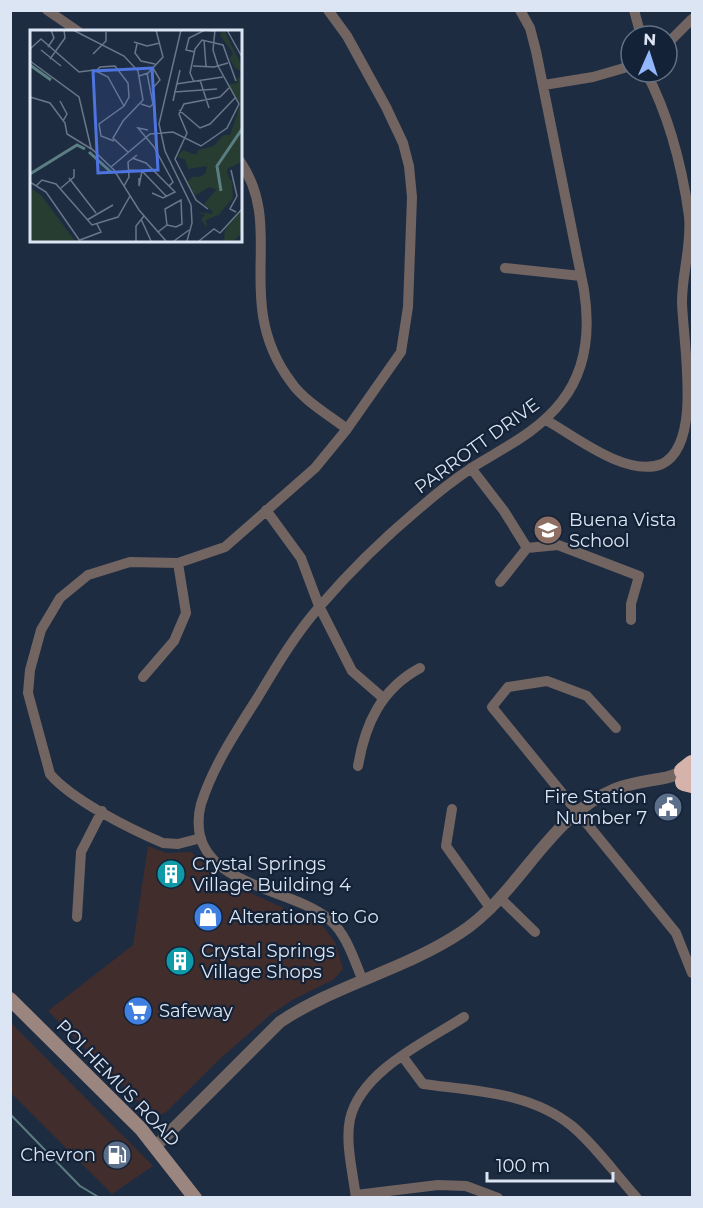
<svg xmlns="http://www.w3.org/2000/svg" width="703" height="1208" font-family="Montserrat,sans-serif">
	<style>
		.commercial { fill: #412d2c }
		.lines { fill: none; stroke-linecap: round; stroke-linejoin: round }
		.stream { stroke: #5a7e81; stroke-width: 2 }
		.minor { stroke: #726561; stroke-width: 10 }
		.tertiary { stroke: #726561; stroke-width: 12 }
		.secondary { stroke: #9a857f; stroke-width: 14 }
		.motorway { stroke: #d5b3ab; stroke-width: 18 }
		.labels { text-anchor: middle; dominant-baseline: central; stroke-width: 4.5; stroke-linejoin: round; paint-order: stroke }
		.street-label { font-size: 18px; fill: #dce5f4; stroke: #142237 }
		.poi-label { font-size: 18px; fill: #dce5f4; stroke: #142237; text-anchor: start }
		.inset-river { fill: none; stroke: #5a7e81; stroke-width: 3 }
		.inset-road { fill: none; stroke: #6a7689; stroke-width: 1.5 }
		.view { fill: #4d74df; fill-opacity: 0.15; stroke: #4d74df; stroke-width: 3 }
		.inset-edge { fill: none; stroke: #dce5f4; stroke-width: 3 }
	</style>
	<rect width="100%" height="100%" fill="#1e2c42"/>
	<path class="commercial" d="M148 846 166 853 191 852 219 879 322 925 335 942 343 969 333 980 294 999 270 1015 222 1057 165 1113 157 1115 148 1111 48 1011 133 945Z
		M10 1023H11L153 1166 112 1194 11 1093Z"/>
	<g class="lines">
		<path class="stream" d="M10 1114 80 1186 100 1198"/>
		<path class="minor" d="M47 10 79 32
			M634 10 641 36
			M667 44 692 19
			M544 85 593 77 631 66
			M240 161C274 211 254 261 263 316 267 341 276 362 291 382 304 401 329 415 347 429
			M505 268 581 276
			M546 420C576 437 627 478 662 464 703 444 683 344 682 302 682 272 692 245 689 216 682 166 669 116 646 72
			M471 468 504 511 527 548
			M266 510 301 558 319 606 352 671 382 697
			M500 582 527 548 558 545 639 576 631 604V620
			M143 677 174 641 186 613 178 563
			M616 728 587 696 547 681 508 687 492 707 676 933 692 973
			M358 766C365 724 381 689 420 668
			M452 809 446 846 491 909
			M201 838 178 844 163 843C130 829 72 800 50 774L28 693 30 670 41 630 60 598 88 575 130 562 178 563 225 547 315 468 347 429 401 352 408 307 412 197 409 166 403 143 386 107 347 36 328 10
			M501 899 535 932
			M77 917 81 852 102 811
			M363 981C354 960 347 935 330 920 294 889 214 888 200 836 198 826 198 815 201 804 213 766 237 730 258 697 277 665 296 633 321 605 352 569 385 537 421 507 437 493 455 479 473 467 505 447 538 432 562 401 587 369 590 328 584 290L536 51 530 28 520 10
			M403 1057 423 1084C474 1091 530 1092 572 1126 596 1146 616 1175 637 1198
			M356 1195 438 1185 466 1186 498 1198
			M356 1198C353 1173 345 1143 350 1119 361 1071 425 1042 464 1017"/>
		<path class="tertiary" d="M156 1146 280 1022C335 985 404 970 460 933 520 894 547 817 615 789 631 783 647 781 664 778 673 777 680 771 690 771"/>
		<path class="secondary" d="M10 999 141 1129 195 1198"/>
		<path class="motorway" d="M683 771 692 764
			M684 782 692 784"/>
	</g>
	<defs>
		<g id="school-disc" transform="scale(1.5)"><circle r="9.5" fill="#8d6e63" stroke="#142237"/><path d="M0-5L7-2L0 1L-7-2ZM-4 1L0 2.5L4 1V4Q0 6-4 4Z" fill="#fff"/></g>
		<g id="civic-disc" transform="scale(1.5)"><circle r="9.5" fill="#5c6f8a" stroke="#142237"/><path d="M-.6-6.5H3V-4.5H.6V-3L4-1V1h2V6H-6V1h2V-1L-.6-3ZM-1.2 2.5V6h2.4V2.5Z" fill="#fff"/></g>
		<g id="building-disc" transform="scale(1.5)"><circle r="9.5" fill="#0f9aa8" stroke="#142237"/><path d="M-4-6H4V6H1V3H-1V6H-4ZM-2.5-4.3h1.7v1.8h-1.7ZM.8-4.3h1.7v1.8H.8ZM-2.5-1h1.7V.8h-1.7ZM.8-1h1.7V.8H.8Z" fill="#fff"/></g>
		<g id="shop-disc" transform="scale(1.5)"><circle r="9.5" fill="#3f7fe0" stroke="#142237"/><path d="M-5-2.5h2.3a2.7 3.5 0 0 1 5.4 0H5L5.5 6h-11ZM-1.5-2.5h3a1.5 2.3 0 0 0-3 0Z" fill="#fff"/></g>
		<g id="supermarket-disc" transform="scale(1.5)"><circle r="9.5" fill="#3f7fe0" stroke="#142237"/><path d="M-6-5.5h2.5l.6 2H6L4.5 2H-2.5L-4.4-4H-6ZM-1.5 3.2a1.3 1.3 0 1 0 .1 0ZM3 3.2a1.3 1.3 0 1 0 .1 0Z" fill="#fff"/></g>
		<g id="fuel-disc" transform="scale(1.5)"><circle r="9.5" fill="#5c6f8a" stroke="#142237"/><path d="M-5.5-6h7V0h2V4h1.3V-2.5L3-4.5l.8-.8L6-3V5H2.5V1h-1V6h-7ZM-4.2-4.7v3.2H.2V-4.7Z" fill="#fff"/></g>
	</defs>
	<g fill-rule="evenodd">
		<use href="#school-disc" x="548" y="530"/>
		<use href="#civic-disc" x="668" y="807"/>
		<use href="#building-disc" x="171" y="874"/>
		<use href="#shop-disc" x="208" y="917"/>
		<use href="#building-disc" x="180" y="961"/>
		<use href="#supermarket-disc" x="138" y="1011"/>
		<use href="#fuel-disc" x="117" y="1155"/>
	</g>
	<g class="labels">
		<g class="street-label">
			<text transform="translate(477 446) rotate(-36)">PARROTT DRIVE</text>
			<text transform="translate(118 1083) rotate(46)">POLHEMUS ROAD</text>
		</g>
		<g class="poi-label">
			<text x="569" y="520">Buena Vista<tspan x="569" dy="21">School</tspan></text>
			<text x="647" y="797" text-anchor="end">Fire Station<tspan x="647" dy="21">Number 7</tspan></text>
			<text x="192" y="864">Crystal Springs<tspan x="192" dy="21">Village Building 4</tspan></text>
			<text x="229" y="917">Alterations to Go</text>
			<text x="201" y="951">Crystal Springs<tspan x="201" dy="21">Village Shops</tspan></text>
			<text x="159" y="1011">Safeway</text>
			<text x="96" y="1155" text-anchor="end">Chevron</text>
		</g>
	</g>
	<g transform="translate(30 30)">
		<rect width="212" height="212" fill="#1e2c42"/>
		<path d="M194 0 211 34V41L205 38 200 29 203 23 190 5Z" fill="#273d31"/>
		<path d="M211 72V132L197 139 203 168 188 185 176 190 177 198 171 190 175 185 166 182 182 184 187 160 179 157 165 165 157 152 162 147 179 146V137L147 127 153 120 166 125 168 120 184 116 193 105H200ZM211 180V204L203 211H194L195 200Z" fill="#273d31"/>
		<path d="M211 47V112L202 116 190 134 202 152 203 166 188 186 174 174 187 159 179 157 166 165 158 152 175 144 177 136 158 139 153 123 176 125 204 103 210 74 197 55 208 53 207 48ZM0 158 11 165 45 211H0Z" fill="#273d31"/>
		<path class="inset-river" d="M0 35 21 50M59 122 82 143M0 144 47 115 55 119M191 161 187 136 212 99"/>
		<path class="inset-road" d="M43 0 94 26 108 41 113 70 93 91 83 108 98 122M151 0 129 94 135 121 161 175 162 193 157 211M197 0 212 27M174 10 176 36M104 12 117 16 130 13M107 14 105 23 111 31 125 34M18 17 24 8 21 0M0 19 11 9 49 42 64 40 78 47 94 76M11 20 31 36M165 22 156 20 159 8 175 0 185 1M63 24 76 11V2M20 29 35 8 34 0M0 31 49 67 61 118 84 140 109 180 136 211M163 36 184 37 198 33M66 41 70 37 85 36 98 53 99 67 94 76 69 94 71 106 84 111M109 46 118 43 133 27 126 0M170 50 179 78M164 52 160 43 165 19 172 10 193 15 206 51M146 54 193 47M122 59 130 50 123 38M144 62 187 59M0 67 20 73 35 93 37 104 63 120M30 71 37 84 33 91M143 71 150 40M111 74 120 77 123 74 117 43M149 80 170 98 180 94 205 68M118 100 108 98 124 117 143 152 139 156M102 128 116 133 145 162 133 168 122 163M81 137 120 104 143 102 171 116 197 98 209 74 188 36 183 20 185 0M98 140 112 141 137 167M201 140 207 166 200 179 206 182M39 148 66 183M109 148V156L112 141M0 152 16 162 50 211M6 156 12 150 26 154 62 195 88 187 100 166M94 156 99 147 98 132 107 125M31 158 44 147V139M178 179 166 170 145 129 157 103 149 84 154 74 190 67 199 58M111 189 121 211M57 190 83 175M128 202 137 195 146 197 152 194 151 170 135 179 137 195M190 203 212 179M50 210 71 202 67 194M106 211V196L114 186M144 211 159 200M169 211 184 199 190 203"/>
		<path class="view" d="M122 38 128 140 68 143 63 41Z"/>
		<rect width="212" height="212" class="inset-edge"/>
	</g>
	<rect width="703" height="1208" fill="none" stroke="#dce5f4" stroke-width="24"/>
	<g transform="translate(649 54) rotate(3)"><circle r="28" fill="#142237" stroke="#647083" stroke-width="1.5"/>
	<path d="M0-4.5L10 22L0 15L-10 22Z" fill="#92b7fd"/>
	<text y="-9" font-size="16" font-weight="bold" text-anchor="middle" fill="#dce5f4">N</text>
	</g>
	<path d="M487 1172v9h126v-9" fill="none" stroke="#dce5f4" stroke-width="3"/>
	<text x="496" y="1172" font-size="18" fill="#dce5f4" stroke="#142237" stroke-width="4.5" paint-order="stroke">100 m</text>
</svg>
